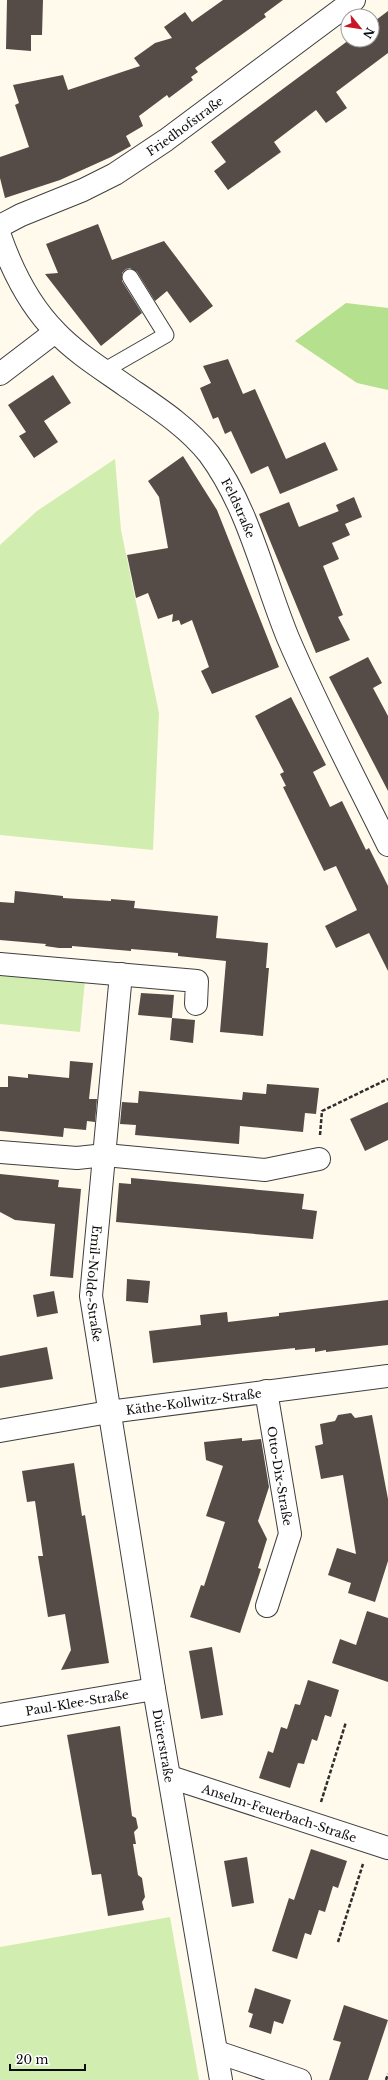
<svg xmlns="http://www.w3.org/2000/svg" width="388" height="2080" font-family="'Libre Baskerville',serif">
	<style>
		.green { fill: #d2edb0 }
		.forest { fill: #b5e08e }
		.building { fill: #564c47 }
		.lines { fill: none; stroke-linecap: round; stroke-linejoin: round }
		.lane-casing { stroke: #3f3f3f; stroke-width: 17 }
		.street-casing { stroke: #3f3f3f; stroke-width: 24 }
		.path { stroke: #2e2e2e; stroke-width: 2.5; stroke-dasharray: 4 2; stroke-linecap: butt }
		.lane { stroke: #fff; stroke-width: 15 }
		.street { stroke: #fff; stroke-width: 22 }
		.labels { text-anchor: middle; dominant-baseline: central; stroke-width: 4; stroke-linejoin: round; paint-order: stroke }
		.street-label { font-size: 12px; fill: #0c0c0c; stroke: #fff }
	</style>
	<rect width="100%" height="100%" fill="#fffaeb"/>
	<path class="green" d="M115 459 121 530 159 713 153 850 0 835V545L37 511Z
		M0 973 85 980 80 1032 0 1024Z
		M170 1917 199 2080H0V1947Z"/>
	<path class="forest" d="M346 303 388 308V390L357 383 295 341Z"/>
	<path class="building" d="M7 0H43L42 35H31V51L6 49Z
		M223 0H283L264 14 266 17 195 68 198 72 191 77 193 80 169 98 167 95 139 116 143 126 126 136 131 146 111 157 60 180 5 198 0 178V157L29 147 15 105 19 103 13 85 63 75 68 90 140 66 134 58 155 43 172 38 164 27 185 12 192 22Z
		M388 11V53L336 92 347 108 326 123 316 110 274 142 281 152 228 190 214 171 226 162 211 142 349 40H372V23Z
		M98 224 112 260 164 241 213 306 190 323 167 291 155 301 137 272 130 268 126 269 122 273V281L142 313 101 346 45 274 58 273 46 244Z
		M228 359 243 394 255 389 286 459 325 442 338 470 280 494 268 466 251 474 231 431 225 434 218 417 213 419 200 388 211 383 203 366Z
		M53 375 71 403 44 421 58 442 34 458 19 436 26 432 8 405Z
		M183 456 217 510 279 667 212 694 201 671 209 667 192 620 181 625 179 620 172 622 173 614 158 619 148 593 136 598 127 555 168 548 159 497 148 481Z
		M354 497 362 517 345 524 350 535 332 543 339 559 323 566 343 615 338 617 350 640 316 653 259 514 289 502 299 527 339 511 343 521 336 505Z
		M368 657 382 683 373 688 388 716V791L329 677Z
		M291 697 326 765 313 772 330 807 342 801 366 850 369 848 388 886V971L369 933 336 948 325 926 357 910 336 866 324 871 283 787 286 786 280 774 284 772 255 716Z
		M15 891 63 896V898L111 901V899L135 901 134 908 218 916 216 938 268 943 266 968H269L263 1036 220 1032 226 961 178 956V953L131 949V951L72 946V948H59L45 946 46 944 0 940V902L14 903Z
		M141 993 174 995 172 1018 195 1020 193 1043 170 1040 172 1018 138 1015Z
		M70 1061 93 1063 89 1099H97L95 1122 87 1121 86 1130 64 1128 63 1137 0 1131V1087H8V1076L28 1078V1074L69 1078Z
		M267 1084 319 1088 316 1114 305 1113 303 1132 240 1126 239 1144 135 1135 136 1125 120 1124 122 1102 138 1103 139 1091 242 1100 243 1092 266 1094Z
		M388 1102V1140L365 1151 350 1119Z
		M0 1174 59 1180 58 1187 81 1189 73 1278 50 1276 55 1224 15 1220 0 1212Z
		M131 1178 304 1194 302 1209 317 1211 313 1239 116 1222 119 1183 131 1184Z
		M127 1279 150 1281 148 1303 126 1301Z
		M54 1291 58 1313 37 1317 33 1295Z
		M388 1300V1345L326 1352V1350L315 1352V1348L295 1350V1348L153 1363 149 1331 201 1325 200 1315 227 1312 228 1322 279 1316V1313Z
		M47 1347 53 1379 0 1388V1356Z
		M351 1413 355 1418 372 1415 388 1499V1561L375 1602 348 1593 351 1583 328 1575 337 1548 356 1554 343 1475 321 1479 315 1446 323 1444 320 1424 335 1421 338 1415Z
		M242 1438V1441L261 1439 269 1487 258 1521 267 1539 258 1568 261 1569 240 1633 190 1617 201 1585 204 1586 225 1522 206 1516 223 1466 206 1460 204 1442Z
		M74 1463 82 1516 85 1515 109 1663 61 1670 71 1650 65 1614 48 1617 38 1556H43L35 1501 27 1502 22 1471Z
		M367 1611 388 1618V1682L332 1663 340 1639 356 1645Z
		M212 1647 223 1715 201 1719 189 1651Z
		M308 1680 339 1690 331 1717 325 1715 317 1741 312 1739 304 1764 298 1763 290 1788 259 1778 268 1751 273 1753 281 1727 287 1729 295 1704 300 1705Z
		M120 1726 132 1816 136 1818 138 1828 134 1832 136 1844H133L138 1875 142 1878 145 1897 142 1902 144 1910 108 1916 101 1874 92 1875 67 1735Z
		M311 1849 347 1861 338 1888 333 1886 325 1912 319 1910 311 1935 305 1933 297 1959 272 1951 289 1898 294 1900Z
		M247 1857 254 1903 232 1907 224 1861Z
		M255 1988 291 2000 283 2024 274 2021 271 2034 249 2027 253 2014 248 2012Z
		M344 2005 388 2020 368 2080H329L341 2042 333 2040Z"/>
	<g class="lines">
		<g class="lane-casing">
			<path id="lane" d="M105 370 166 335 130 277"/>
		</g>
		<g class="street-casing">
			<g id="street">
				<path id="s1" d="M0 226 21 215 83 190 115 174 166 140 354 0"/>
				<path id="s2" d="M0 236C12 270 30 306 56 332 76 353 102 369 126 386 155 406 187 426 209 454 249 508 263 577 288 638 318 708 354 776 388 845"/>
				<path d="M0 374 55 332"/>
				<path d="M0 964 197 981 196 1004"/>
				<path id="s3" d="M121 974 91 1296 154 1689 221 2080"/>
				<path d="M0 1152 77 1158 105 1155 265 1170 319 1159"/>
				<path id="s4" d="M266 1391 290 1534 267 1606"/>
				<path id="s5" d="M0 1431 109 1412 388 1376"/>
				<path id="s6" d="M0 1715 154 1689"/>
				<path id="s7" d="M170 1777 388 1848"/>
				<path d="M217 2052 300 2080"/>
			</g>
		</g>
		<path class="path" d="M320 1135 322 1111 388 1079
			M321 1802 346 1722
			M338 1942 363 1864
			M386 2080 388 2074"/>
		<use href="#lane" class="lane"/>
		<use href="#street" class="street"/>
	</g>
	<g class="labels">
		<g class="street-label">
			<text stroke="none"><textPath href="#s1" startOffset="211">Friedhofstraße</textPath></text>
			<text stroke="none"><textPath href="#s2" startOffset="370">Feldstraße</textPath></text>
			<text stroke="none"><textPath href="#s3" startOffset="311">Emil-Nolde-Straße</textPath></text>
			<text stroke="none"><textPath href="#s5" startOffset="196">Käthe-Kollwitz-Straße</textPath></text>
			<text stroke="none"><textPath href="#s4" startOffset="86">Otto-Dix-Straße</textPath></text>
			<text stroke="none"><textPath href="#s6" startOffset="78">Paul-Klee-Straße</textPath></text>
			<text stroke="none"><textPath href="#s3" startOffset="779">Dürerstraße</textPath></text>
			<text stroke="none"><textPath href="#s7" startOffset="115">Anselm-Feuerbach-Straße</textPath></text>
		</g>
	</g>
	<g transform="translate(360 28) rotate(120)"><circle r="19" fill="#ffffff" stroke="#9e9e9e"/>
	<path d="M0-3L7 15L0 10L-7 15Z" fill="#c91624"/>
	<text y="-6" font-size="11" font-weight="bold" text-anchor="middle" fill="#0c0c0c">N</text>
	</g>
	<path d="M10 2064v6h75v-6" fill="none" stroke="#0c0c0c" stroke-width="2"/>
	<text x="16" y="2064" font-size="12" fill="#0c0c0c" stroke="#ffffff" stroke-width="3" paint-order="stroke">20 m</text>
</svg>
